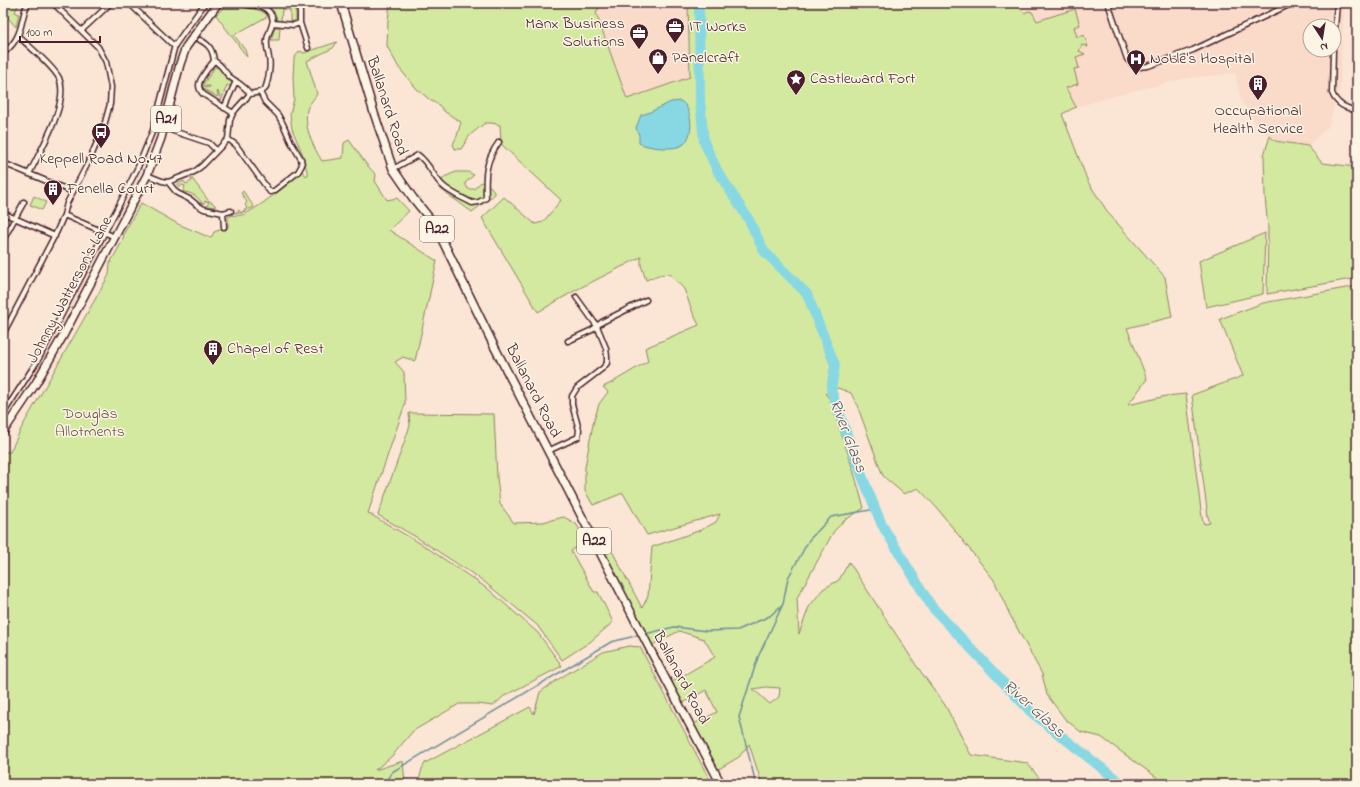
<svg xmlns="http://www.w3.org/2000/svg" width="1360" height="787" font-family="'Indie Flower',sans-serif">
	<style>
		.built { fill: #fadac8; fill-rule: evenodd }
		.green { fill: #d2e99f; stroke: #8e8465; fill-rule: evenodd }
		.water { fill: #88d8e4; stroke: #6f8e9a }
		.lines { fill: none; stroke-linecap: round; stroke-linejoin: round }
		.stream { stroke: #6f8e9a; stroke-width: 1.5 }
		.river { stroke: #88d8e4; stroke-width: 10 }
		.minor-casing { stroke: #4a1f2b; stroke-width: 7 }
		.primary-casing { stroke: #4a1f2b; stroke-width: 10 }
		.trunk-casing { stroke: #4a1f2b; stroke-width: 10 }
		.minor { stroke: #fcf5e5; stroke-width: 4 }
		.primary { stroke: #fcf5e5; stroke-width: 7 }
		.trunk { stroke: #fcf5e5; stroke-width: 7 }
		.labels { text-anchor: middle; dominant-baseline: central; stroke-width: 3; stroke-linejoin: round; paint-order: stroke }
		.shield { fill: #fcf5e5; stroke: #7f5f63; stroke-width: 1 }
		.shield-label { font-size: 15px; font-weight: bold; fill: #4a1f2b }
		.poi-label { font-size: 16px; fill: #4a1f2b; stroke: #fcf5e5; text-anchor: start }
		.street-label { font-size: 16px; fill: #4a1f2b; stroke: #fcf5e5 }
		.park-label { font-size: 16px; fill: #6c5248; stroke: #fcf5e5 }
		.water-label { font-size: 17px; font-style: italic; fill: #5d5662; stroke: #fcf5e5 }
	</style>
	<rect width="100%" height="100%" fill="#fbe5d4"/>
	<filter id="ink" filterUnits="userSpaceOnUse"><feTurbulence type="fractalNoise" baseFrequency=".025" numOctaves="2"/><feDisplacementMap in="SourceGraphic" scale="8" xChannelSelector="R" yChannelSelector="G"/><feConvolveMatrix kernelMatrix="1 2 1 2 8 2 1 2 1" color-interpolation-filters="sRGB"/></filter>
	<g filter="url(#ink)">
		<path class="built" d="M602 3H688L690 77 627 99 596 13Z
			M1019 3H1344L1340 86 1328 127 1308 146 1275 141 1257 125 1242 102 1235 73 1188 78 1128 92 1076 107 1051 56 1029 21 1017 5ZM1310 26H1334V50H1310Z"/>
		<path class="green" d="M3 3H19L15 12 19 14 16 27 9 19 7 13H4Z
			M228 3H231L235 6 237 4C247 11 259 6 268 16L234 35 245 50 247 57 216 15Z
			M265 3H292L296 13V20L290 23V10L282 9 281 22 277 21C277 13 271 8 265 3Z
			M390 3H602L596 13 627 99 690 77 688 3H1019L1017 5 1024 13 1029 11 1032 12 1037 21 1075 9 1080 25 1074 27 1077 37 1084 35 1088 47 1082 45 1079 51 1085 54 1076 57 1079 68 1074 69 1078 84 1066 88 1076 107 1062 114 1088 182 1109 214 1165 277 1172 317 1127 328 1147 379 1128 405 1166 396 1186 394 1202 518 1204 524 1210 523 1208 517 1192 395 1243 376 1220 319 1263 303 1357 286V390H1355L1357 394V654L1356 655 1357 662V780L1350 784H1163V782L1101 737 1081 732 1065 719 1047 695 1042 674 1010 615 994 580 937 508 918 488 904 494 883 476 857 405 851 393 838 388 825 394 829 398C842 434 854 471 864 508L845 520 834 531 797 598 799 634 809 607 823 589 839 580 849 562 916 665 945 705 971 755 1027 763 1044 784H762L749 744 739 757 717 770 694 724 717 712 706 690 683 703 672 682 715 657 704 639 679 631 652 645 594 532 597 531 611 549 642 608 648 596 652 547 701 530 716 522 720 514 647 535 623 493 593 505 585 491V467L593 424 599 404 608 392 603 387 613 382 648 361 645 348 699 325 693 313 684 289 670 274 659 275 646 280 641 265V257L576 290 538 312 482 218 504 197 535 224 543 222 561 200 501 144 500 125 492 123H485L470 135 461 149H455L453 144 457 136 461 122 445 112 439 105 430 100 417 89 399 68 387 46 388 20ZM766 687 780 688 779 697 770 704 753 689Z
			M275 27H280L279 40H271Z
			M337 42 333 48 307 61 317 94C314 99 308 105 307 110 304 129 313 146 322 161L343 158 344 143 349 140 367 165 376 175 375 181 387 200 397 198 409 211 389 230 437 261 415 361 403 357 395 362 404 372 405 404 368 513 423 545 488 589 538 633 562 666 504 696 493 706 478 704H459L413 731 392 756 375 770 403 761 405 784H3V452H10L22 427 109 275 110 263 122 242 125 231 141 203 178 224 211 238 214 232 228 227V217C233 214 237 216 242 215 253 212 295 180 302 171L306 176 308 175 303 155 292 129 290 114 294 99 293 78 294 58 300 51 304 53Z
			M217 67 221 68 227 80 232 82V87L227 85 221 101 218 91 217 92 218 96 217 97 210 93 202 88 210 87V86H202L213 70V68Z
			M1270 136 1275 141 1308 146 1322 163 1357 167V278L1267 294 1268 228 1265 197 1264 155Z
			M456 172H468L474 175 465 183 468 189H474L481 182 491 187 495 194 472 212 439 188 444 177Z
			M191 177 208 200 214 204 216 207 207 206 209 202 205 201 203 205C199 197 191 192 183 192L185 186 182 185 179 188 178 187V184L184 181 186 184 192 181 190 178Z
			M243 191 254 207 241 213H235L239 210 241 213 247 208 245 205 247 202 241 193Z
			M34 196 46 202 42 210 30 205Z
			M1265 233 1263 294 1206 307 1199 261Z
			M409 413 494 414 497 477 500 504 514 523 543 522 564 517 576 524 586 539 571 551 594 592H598L613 622 590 642 562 660 537 625 482 580 416 537 378 515 410 426Z
			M629 646 640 647 712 784H418L422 769 425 763 530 707 534 714 540 692 560 678 603 652Z"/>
		<path class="water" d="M681 101C683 103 686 105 687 108 692 118 693 135 684 144 676 151 648 148 639 143V135L636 128 641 115 648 113 671 102Z"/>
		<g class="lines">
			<path class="stream" d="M645 634 674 627 707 631 738 630 770 616 783 604
				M384 784 392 772 611 642 639 635
				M756 784 739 717 758 657 783 604 788 578 809 540 831 517 876 509"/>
			<path class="river" d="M699 3 700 101 704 142 718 172 749 220 764 251 807 294 835 365 831 390 858 466 882 525 932 607 1031 712 1122 784"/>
			<g class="minor-casing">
				<path id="minor" d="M129 3 173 45H175
					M1108 3 1127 59 1133 65 1139 67 1148 66 1162 61 1193 50 1293 3
					M273 23 294 25 300 23V12L297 3
					M300 23 308 48
					M82 30 111 3
					M18 36C29 46 53 66 59 78 70 102 40 151 29 174
					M200 40C210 45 213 51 214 61
					M1334 40 1337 3
					M1333 50 1332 93C1337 105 1346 108 1357 111
					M3 54C8 49 14 44 17 37 23 26 22 14 28 3
					M3 90V103
					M224 108 236 81
					M233 113 203 94C201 92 199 88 199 85 199 79 210 66 214 61 223 65 223 71 230 77 238 83 245 86 250 94
					M173 131 209 143 216 150
					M228 139 236 145 270 192 274 191 298 172 302 165 301 159 291 142 283 124 278 115 265 102 260 92
					M3 163 73 192
					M393 169 418 155C430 164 432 175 442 185 450 193 463 198 472 203L479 202 486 198C485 175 485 161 499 142
					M147 175 162 181 168 182 194 172 203 165 228 139 230 120 233 113 237 108 250 94 260 92 265 89C268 82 271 66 269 58 268 52 266 46 267 40 268 31 277 21 270 13 262 2 252 8 242 3
					M168 182 177 193 191 200 197 205 204 209 223 213 224 227
					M3 213 55 236
					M223 213 231 211
					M64 215 115 237
					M3 240 24 202
					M3 334 57 231 64 215 67 203 89 161 104 126 110 104 111 87 106 62 98 47 53 3
					M568 341 592 330 602 322 646 300
					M3 414 38 360 118 207 138 167 153 130 175 45 205 3
					M548 451 578 437 579 430 572 404V396L577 388 603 368 607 363V357L606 348 597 326 576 297"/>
			</g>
			<g class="primary-casing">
				<path id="primary" d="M341 3 374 113 393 169 413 198 435 225 493 344 654 657 721 784"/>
			</g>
			<g class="trunk-casing">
				<path id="trunk" d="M3 432 36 383 64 334 147 175 161 138 180 64 186 47 218 3"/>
			</g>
			<use href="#minor" class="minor"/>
			<use href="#primary" class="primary"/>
			<use href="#trunk" class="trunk"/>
		</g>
	</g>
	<defs>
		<g id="office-pin" transform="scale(1)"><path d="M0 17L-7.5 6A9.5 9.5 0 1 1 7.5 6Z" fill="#4a1f2b" stroke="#fcf5e5"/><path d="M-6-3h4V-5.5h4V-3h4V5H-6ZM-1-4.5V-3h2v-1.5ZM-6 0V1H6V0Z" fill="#fff"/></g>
		<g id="shop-pin" transform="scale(1)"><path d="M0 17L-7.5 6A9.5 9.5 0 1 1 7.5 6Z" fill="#4a1f2b" stroke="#fcf5e5"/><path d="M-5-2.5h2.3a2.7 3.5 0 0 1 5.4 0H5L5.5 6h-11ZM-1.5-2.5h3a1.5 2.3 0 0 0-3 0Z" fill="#fff"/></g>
		<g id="hospital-pin" transform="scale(1)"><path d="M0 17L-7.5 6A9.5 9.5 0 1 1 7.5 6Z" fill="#4a1f2b" stroke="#fcf5e5"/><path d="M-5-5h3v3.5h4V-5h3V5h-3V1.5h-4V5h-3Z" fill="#fff"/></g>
		<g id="sight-pin" transform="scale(1)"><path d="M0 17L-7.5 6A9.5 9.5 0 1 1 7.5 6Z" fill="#4a1f2b" stroke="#fcf5e5"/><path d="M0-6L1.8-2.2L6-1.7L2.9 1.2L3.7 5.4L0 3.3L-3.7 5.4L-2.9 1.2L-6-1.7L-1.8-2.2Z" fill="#fff"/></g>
		<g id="building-pin" transform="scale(1)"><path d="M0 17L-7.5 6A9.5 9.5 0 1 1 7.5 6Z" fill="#4a1f2b" stroke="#fcf5e5"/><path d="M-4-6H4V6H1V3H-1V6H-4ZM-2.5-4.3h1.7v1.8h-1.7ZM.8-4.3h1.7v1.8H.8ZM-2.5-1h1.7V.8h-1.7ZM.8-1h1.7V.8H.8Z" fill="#fff"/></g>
		<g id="bus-pin" transform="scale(1)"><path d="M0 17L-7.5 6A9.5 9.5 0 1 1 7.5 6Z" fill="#4a1f2b" stroke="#fcf5e5"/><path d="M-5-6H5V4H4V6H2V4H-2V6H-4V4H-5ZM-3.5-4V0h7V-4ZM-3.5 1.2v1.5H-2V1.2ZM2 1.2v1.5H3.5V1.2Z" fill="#fff"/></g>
	</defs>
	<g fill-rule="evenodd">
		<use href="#office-pin" x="675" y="27"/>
		<use href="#office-pin" x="639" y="33"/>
		<use href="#shop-pin" x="658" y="58"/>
		<use href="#hospital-pin" x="1136" y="59"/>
		<use href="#sight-pin" x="796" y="79"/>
		<use href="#building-pin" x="1258" y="84"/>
		<use href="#bus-pin" x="101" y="132"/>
		<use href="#building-pin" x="53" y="189"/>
		<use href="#building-pin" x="213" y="349"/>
	</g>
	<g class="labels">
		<g class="shield">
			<rect x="151" y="106" width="30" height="26" rx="3"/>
			<rect x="420" y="216" width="34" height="26" rx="3"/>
			<rect x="577" y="528" width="34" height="26" rx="3"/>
		</g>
		<g class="shield-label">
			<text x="166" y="119">A21</text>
			<text x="437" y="229">A22</text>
			<text x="594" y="541">A22</text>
		</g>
		<g class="poi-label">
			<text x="625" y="24" text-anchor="end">Manx Business<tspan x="625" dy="18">Solutions</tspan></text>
			<text x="689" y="27">IT Works</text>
			<text x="672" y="58">Panelcraft</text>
			<text x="1150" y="59">Noble's Hospital</text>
			<text x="810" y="79">Castleward Fort</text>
			<text x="1258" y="111" text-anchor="middle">Occupational<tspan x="1258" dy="18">Health Service</tspan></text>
			<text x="101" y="159" text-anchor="middle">Keppell Road No.47</text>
			<text x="67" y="189">Fenella Court</text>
			<text x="227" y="349">Chapel of Rest</text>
		</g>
		<g class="street-label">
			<text transform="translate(387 106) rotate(72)">Ballanard Road</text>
			<text transform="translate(70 290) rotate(-62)">Johnny Watterson's Lane</text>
			<text transform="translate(533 391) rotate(63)">Ballanard Road</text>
			<text transform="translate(681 678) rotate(62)">Ballanard Road</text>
		</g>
		<g class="park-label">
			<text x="90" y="414">Douglas<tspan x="90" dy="18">Allotments</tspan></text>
		</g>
		<g class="water-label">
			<text transform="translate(848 436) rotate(69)">River Glass</text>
			<text transform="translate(1034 709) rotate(42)">River Glass</text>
		</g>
	</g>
	<rect width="1360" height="787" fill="none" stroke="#fcf5e5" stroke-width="16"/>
	<rect x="8" y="8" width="1344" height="771" fill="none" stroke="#4a1f2b" stroke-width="1.5" filter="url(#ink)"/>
	<g transform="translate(1322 38) rotate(168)"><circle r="19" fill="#fcf5e5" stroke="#b59f9b"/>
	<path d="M0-3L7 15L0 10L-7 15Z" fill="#4a1f2b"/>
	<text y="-6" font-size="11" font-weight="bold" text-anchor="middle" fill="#4a1f2b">N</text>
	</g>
	<path d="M20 36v6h80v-6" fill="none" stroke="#4a1f2b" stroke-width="2"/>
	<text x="26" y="36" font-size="12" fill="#4a1f2b" stroke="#fcf5e5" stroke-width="3" paint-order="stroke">100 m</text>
</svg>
